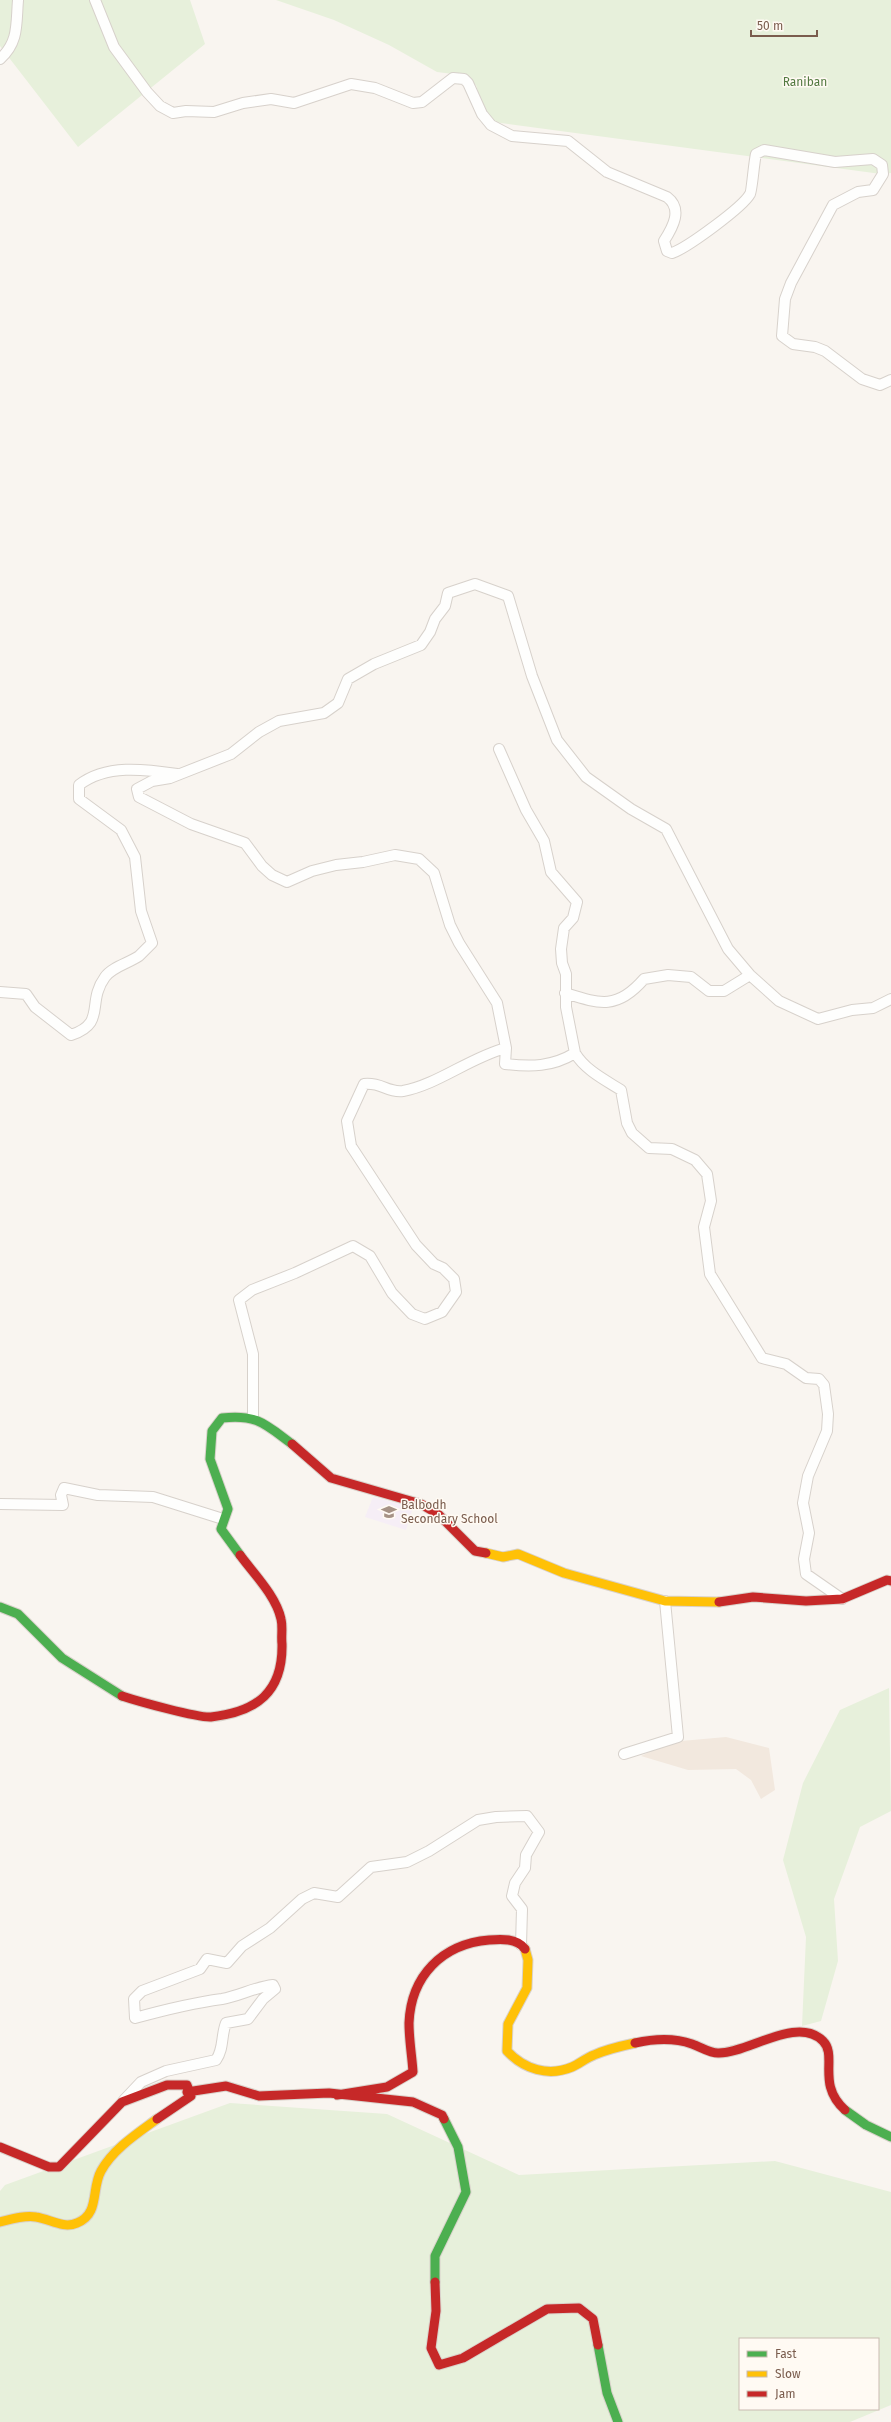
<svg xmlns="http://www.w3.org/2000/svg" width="891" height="2422" font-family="'Fira Sans',sans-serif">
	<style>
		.residential { fill: #f2e8de }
		.education { fill: #f6eef6 }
		.green { fill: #e7f0db; fill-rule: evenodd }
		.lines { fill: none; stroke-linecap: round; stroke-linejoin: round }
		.street-casing { stroke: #d7d1cb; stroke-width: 12 }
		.fast-casing { stroke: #d9d2cb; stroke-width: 11 }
		.slow-casing { stroke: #d9d2cb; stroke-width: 11 }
		.jam-casing { stroke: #d9d2cb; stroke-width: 11 }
		.street { stroke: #fefefd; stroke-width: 10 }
		.fast { stroke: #4caf50; stroke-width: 9 }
		.slow { stroke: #ffc107; stroke-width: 9 }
		.jam { stroke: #c62828; stroke-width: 9 }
		.labels { text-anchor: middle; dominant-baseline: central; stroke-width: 3; stroke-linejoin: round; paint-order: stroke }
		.park-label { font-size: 12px; fill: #537a41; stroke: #fffaf3 }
		.poi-label { font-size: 12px; fill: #7a5c4d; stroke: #fffaf3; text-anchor: start }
	</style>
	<rect width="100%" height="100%" fill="#f9f5f0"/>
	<path class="residential" d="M726 1737 769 1748 775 1790 761 1799 751 1780 736 1769 688 1770 641 1756 670 1742Z"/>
	<path class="education" d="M373 1497 413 1507 406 1530 365 1517Z"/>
	<path class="green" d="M0 0H190L205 44 78 147 0 46Z
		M276 0H891V173L881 174 494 122 482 106 476 85 461 75 437 72 389 45 334 20Z
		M889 1688 891 1811 860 1827 834 1899 838 1961 821 2021 802 2026 806 1937 783 1860 803 1783 840 1710Z
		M230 2103 387 2114 519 2175 775 2161 891 2192V2405L850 2422H0V2191L5 2185ZM740 2339H878V2409H740Z"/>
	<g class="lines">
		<g class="street-casing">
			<path id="street" d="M95 0 114 47 147 92 160 106 173 113 186 111 214 112 243 103 271 99 294 103 351 84 375 88 413 103 422 102 453 78 464 79 468 83 482 114 491 125 512 136 568 141 607 172 667 197C683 209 673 227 664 241L667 251 672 253C687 248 743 207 750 194 752 191 754 161 756 154L764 150 835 162 873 159 882 165 883 174 873 190 858 192 833 205 791 283 785 299 782 336 793 344 815 347 825 351 862 379 880 385 891 380
				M0 59C19 42 16 24 18 0
				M499 749 526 810 544 841 551 872 577 902 573 918 564 928 561 949 562 963 566 974V1007L575 1053
				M0 992 26 994 35 1007 71 1035C107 1023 86 1003 105 977 112 967 129 963 139 956 143 952 148 947 152 943L141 911 135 857 121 830 79 799V785C106 764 144 769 177 774
				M565 993C600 1004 617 1010 644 979L668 975 691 977 709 991H724L750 975
				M506 1048 505 1064C531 1067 552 1067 575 1053 585 1070 605 1080 621 1090L627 1123 632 1133 649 1148 672 1149 695 1160 707 1174 711 1201 704 1227 710 1274 762 1358 786 1364 806 1378 819 1379 824 1385 828 1414 827 1431 808 1476 803 1503 809 1533 804 1559 806 1574 842 1599
				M253 1418V1354L239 1300 252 1290 295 1273 353 1246 370 1256 392 1293 412 1314 425 1319 442 1312 456 1292 454 1279 443 1268 434 1264 416 1245 351 1146 347 1121 364 1084C382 1082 387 1093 403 1091 437 1085 471 1057 506 1048L497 1003 459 943 450 925 434 873 419 859 395 855 363 862 336 865 312 871 287 882 272 875 262 866 245 843 191 824 139 797 137 789 152 781 170 778 231 754 259 732 279 721 324 713 338 703 348 679 374 664 421 645 430 632 435 619 445 606 448 593 475 584 508 596 532 676 557 740 586 777 631 809 666 829 728 949 750 975 779 1001 818 1019 852 1010 873 1008 891 999
				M0 1504 63 1505 61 1495 64 1488 98 1495 153 1497 223 1519
				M624 1754 678 1737 665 1601
				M124 2100 141 2082 166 2071 216 2060C224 2049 221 2035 226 2023L248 2019 263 1999 275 1989 273 1985C255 1987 239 1996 222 1999 192 2003 164 2010 135 2018L134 1999 142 1991 200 1969 207 1959 227 1963 242 1946 270 1928 302 1899 314 1893 338 1897 371 1867 407 1862 429 1851 478 1820 496 1817 527 1816 539 1832 526 1855 525 1868 515 1883 512 1896 522 1909 521 1945"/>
		</g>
		<g class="fast-casing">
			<path id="fast" d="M240 1555 221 1529 228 1509 210 1459 212 1431 222 1418C257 1414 265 1424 292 1444
				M0 1607 18 1614 62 1658 122 1696
				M845 2110 866 2125 891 2137
				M435 2282V2256L466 2192 458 2147 444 2119
				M598 2345 607 2393 618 2422"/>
		</g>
		<g class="slow-casing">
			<path id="slow" d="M486 1553 503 1557 518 1554 564 1573 665 1601 719 1602
				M525 1949 528 1960 527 1988 508 2024 507 2051C524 2069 548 2077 572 2067 579 2064 586 2058 594 2055 607 2049 621 2046 635 2043
				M0 2222C12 2219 24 2215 36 2217 50 2219 63 2229 77 2223 100 2214 91 2189 101 2171 113 2149 138 2133 157 2119"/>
		</g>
		<g class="jam-casing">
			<path id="jam" d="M292 1444 331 1478 421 1504 438 1514 475 1551 486 1553
				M719 1602 753 1597 806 1601 842 1599 887 1580 891 1581
				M122 1696C137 1701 198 1718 211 1717 257 1712 283 1692 282 1644 281 1636 283 1627 281 1619 276 1596 254 1574 240 1555
				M635 2043C653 2039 675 2038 692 2044 701 2047 709 2053 718 2053 747 2054 797 2015 823 2041 838 2056 816 2084 845 2110
				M187 2092 226 2086 259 2096 329 2093 413 2102 442 2115 444 2119
				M337 2095 387 2087 413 2072C412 2056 409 2040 409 2023 411 1976 442 1944 489 1940 501 1939 517 1938 525 1949
				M0 2147 49 2167H59L122 2102 167 2085H187L191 2096 157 2119
				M435 2282 436 2311 431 2348 439 2365 463 2358 547 2309 579 2308 593 2319 598 2345"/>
		</g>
		<use href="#street" class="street"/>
		<use href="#fast" class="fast"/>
		<use href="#slow" class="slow"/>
		<use href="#jam" class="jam"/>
	</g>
	<defs>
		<g id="school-bare" transform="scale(1.2)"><path d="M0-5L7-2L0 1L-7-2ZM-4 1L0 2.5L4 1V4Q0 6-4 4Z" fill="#a69286" stroke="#fffaf3" stroke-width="2.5" paint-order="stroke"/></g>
	</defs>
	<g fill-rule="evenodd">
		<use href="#school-bare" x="389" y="1512"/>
	</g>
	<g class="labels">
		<g class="park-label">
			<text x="805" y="82">Raniban</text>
		</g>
		<g class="poi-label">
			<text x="401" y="1505">Balbodh<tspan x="401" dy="14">Secondary School</tspan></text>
		</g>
	</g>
	<rect x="739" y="2338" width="140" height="72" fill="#fffaf3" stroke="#cabbb1"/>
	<rect x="747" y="2351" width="20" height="6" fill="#4caf50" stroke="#cabbb1"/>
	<text x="775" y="2358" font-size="12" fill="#7a5c4d">Fast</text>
	<rect x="747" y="2371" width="20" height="6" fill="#ffc107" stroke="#cabbb1"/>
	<text x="775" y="2378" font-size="12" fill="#7a5c4d">Slow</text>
	<rect x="747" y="2391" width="20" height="6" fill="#c62828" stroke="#cabbb1"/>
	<text x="775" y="2398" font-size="12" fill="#7a5c4d">Jam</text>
	<path d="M751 30v6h66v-6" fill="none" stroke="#7a5c4d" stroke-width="2"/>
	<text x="757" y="30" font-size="12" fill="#7a5c4d" stroke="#fffaf3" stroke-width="3" paint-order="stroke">50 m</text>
</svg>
